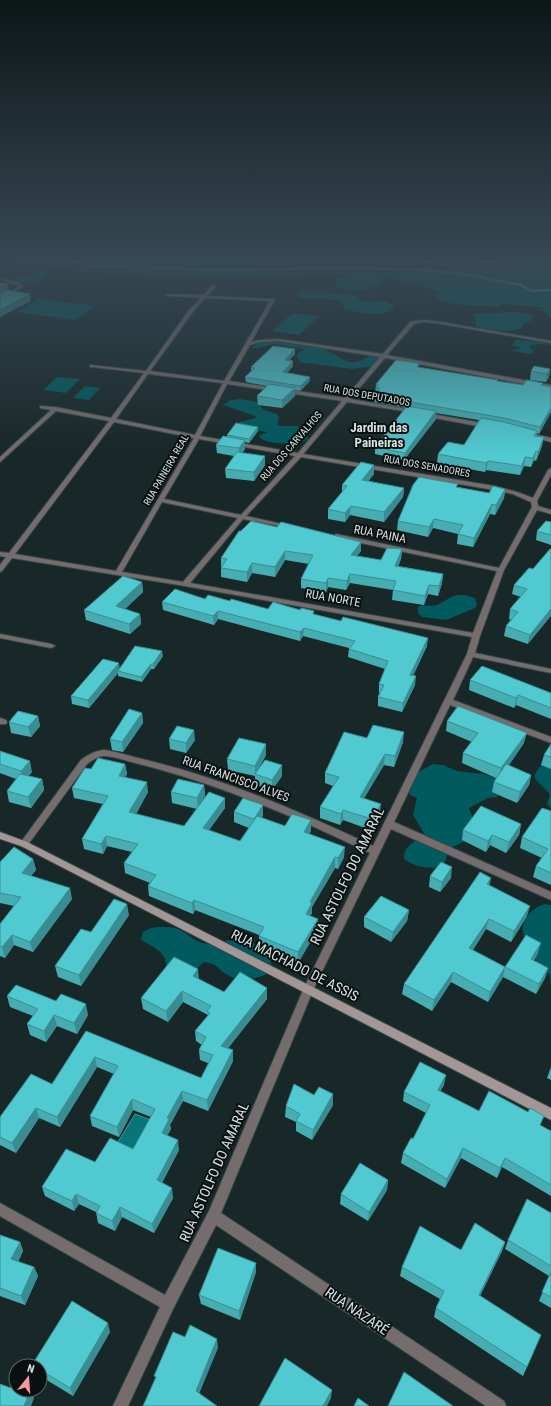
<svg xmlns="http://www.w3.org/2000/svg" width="551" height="1406" font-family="'Roboto Condensed',sans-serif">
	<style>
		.green { fill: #005a5e }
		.water { fill: #08757a; stroke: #46969a }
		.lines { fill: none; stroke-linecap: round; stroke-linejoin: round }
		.stream { stroke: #46969a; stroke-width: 2.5 }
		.street-casing { stroke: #374647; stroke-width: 2 }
		.secondary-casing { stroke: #374647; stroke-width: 2 }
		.street { fill: #756d6d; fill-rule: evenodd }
		.secondary { fill: #a39696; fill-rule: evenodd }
		.wall { fill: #46adb3 }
		.shaded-wall { fill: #398d92 }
		.building { fill: #51c9d0; stroke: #398d92 }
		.labels { text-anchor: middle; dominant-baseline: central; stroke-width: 4; stroke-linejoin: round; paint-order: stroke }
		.far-street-label { font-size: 10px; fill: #d8e2e3; stroke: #091010 }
		.street-label { font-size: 12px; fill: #d8e2e3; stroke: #091010 }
		.far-district-label { font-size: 13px; font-weight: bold; fill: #d8e2e3; stroke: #091010 }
		.near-street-label { font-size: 14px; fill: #d8e2e3; stroke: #091010 }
	</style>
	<rect width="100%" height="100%" fill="#182829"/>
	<path class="green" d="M0 256H551V318L541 309 549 308 502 304 500 306C480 306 453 307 434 297L440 292 422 285 383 277H380L384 280C378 287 357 293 347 290 342 289 337 285 332 283L349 274 224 277 143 275 87 272 54 267V269L51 270 27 272 26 270C32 267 39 269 46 267L4 259 0 257Z
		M49 271 47 276 42 278 44 280 42 281 25 283 7 279 27 277 40 272Z
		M304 291 354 295 364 302 384 301 394 305C390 320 355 312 344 309L343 304 340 301 315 298H300L297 296 299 293Z
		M39 299 95 306 76 320 18 312Z
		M515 312 529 314 534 316 530 321 521 325 522 328C509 333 489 331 476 326V320L472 314Z
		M293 313 319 316 299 335 272 331Z
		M273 339 323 346 326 351C336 353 342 362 352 362 362 363 366 354 376 356L379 361 373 366 352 369 299 362 297 355 304 349 273 344 258 348H251L258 343Z
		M515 340 540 341 551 343V345L542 344 530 345V348L534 351 531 354 513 351V350L521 348 512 345Z
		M57 377 80 379 66 393 43 390Z
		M85 386 100 388 89 400 73 398Z
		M240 399 259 402V405L264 410 277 414 279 418 277 425 282 426H297L300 428 298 432 307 435 308 440C296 444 269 446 259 437L260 435 267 432 240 428V424L239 422 256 418 255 416 223 405 230 400Z
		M457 595H464L475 598 477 605 475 608 446 620 422 617 418 613V607C424 604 431 607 437 605 444 602 449 597 457 595Z
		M433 764 443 765 457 771 483 774 499 779 502 794 496 797 488 798 469 808 474 821C466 843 469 839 449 849L445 862 440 867C427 869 415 867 404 859 404 843 416 844 424 833L413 815 417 798 410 795 408 790 415 774Z
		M541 765 551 768V809L547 804 550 794 535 779V774Z
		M546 904 551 905V986L550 974C543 971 537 968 536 959 536 958 536 954 536 953 534 947 527 943 525 938 517 923 532 906 546 904Z
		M159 927C165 927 172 927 178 929 186 932 192 939 199 942 217 949 236 931 257 945 268 952 270 958 273 970 262 979 240 983 228 975 216 969 220 964 204 962L191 974 165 972C170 953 155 948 141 940L143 932 151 928Z"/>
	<path class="water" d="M135 1114 153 1121 137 1151 118 1142Z"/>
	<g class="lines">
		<path class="stream" d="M35 256 92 265 216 270 332 268 410 269 464 274 521 285 531 291 551 290
			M433 270 424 262 462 267 467 264 505 262 520 256"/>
		<g class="street-casing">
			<path id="street" d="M0 278 20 283 24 286 0 301V298L19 286 0 280Z
				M213 285 216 286 207 296 273 299 275 300 251 342 260 340 279 339 383 354 410 322 422 320 435 321 551 341V343L435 323 422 322 414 324 387 355 551 385V389L385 358 350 399 413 410 416 412 415 413 347 402 303 454 494 486 517 492 533 498 548 470 551 468V475L537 501 538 506 551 510V514L537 510 504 570 480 636 475 653 551 669V673L473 657 453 700 551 737V743L450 705 394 822 551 892V900L391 829 314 988 221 1213 504 1401 506 1406H486L216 1225 173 1309 128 1406H113L160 1307 0 1216V1203L165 1295 209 1211 304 988 370 853C296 817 219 784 139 764 131 762 110 755 103 756 97 757 92 760 87 764L27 846 24 847 21 846 19 844 21 842 81 760C87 755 96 751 103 750 111 750 133 757 142 759 222 778 299 811 373 846L467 654 472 637 185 586 12 558 2 571 0 572V565L6 557 0 556V552L9 553 109 421 56 411 0 462V457L51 410 40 408V406L55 407 111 418 144 373 92 367H90V365L146 371 189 310 201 298 167 296 165 295 166 294 203 295ZM205 298 270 301 224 381 150 371 193 312ZM279 341 380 357 345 398 229 381 250 345 260 342ZM148 374 223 383 195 435 116 419ZM227 384 342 401 298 453 200 436ZM114 422 194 438 116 571 15 554ZM199 439 295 456 241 515 164 499ZM301 457 494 490 513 494 531 502 532 507 499 568 336 534 333 536 336 538 497 571 473 633 190 583 243 519 291 528V526L246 516ZM162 502 238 518 183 582 122 572Z
				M426 413 488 424 491 426 488 428 424 416V414Z
				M534 434 551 438V442L532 437V435Z
				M0 634 51 644 55 646 51 648 0 638Z
				M0 718 6 720 7 722 6 724H0Z"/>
		</g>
		<g class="secondary-casing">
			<path id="secondary" d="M0 832 27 842 551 1108V1120L21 846 0 839Z"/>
		</g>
		<use href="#street" class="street"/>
		<use href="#secondary" class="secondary"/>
	</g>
	<path class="wall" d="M295 354 289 360 293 366 287 373 310 377 309 382 300 391 295 390V396L282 408 258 405 257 396 267 386 246 382 245 377 251 371V367Z
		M419 363V367L498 381 523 385 543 383 542 385 551 387V412L539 434 537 433 536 436 542 446 536 461 534 460 531 467 524 466 520 475 486 470 485 472 437 463 438 454 464 445 479 420 436 413V419L404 460 375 454V447L406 408 374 402 375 396 376 394H375L376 384Z
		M550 369 549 377 546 382 530 380 531 371Z
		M258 427V431L249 443 245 442V449L242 453 265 456V465L254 481 226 478 225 469 234 456 217 453 216 445 227 437V435Z
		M374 465V474L368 481 404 488 403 497 384 522 350 515 345 522 328 519V509L342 493V485Z
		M457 487 489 493 505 489 504 498 495 515 490 514 473 547 457 544 458 534 433 528 428 537 397 530 398 521Z
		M551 522V545L536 540 537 531Z
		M277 527 361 542V551L357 556 381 560 402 549 401 559 398 566 443 574 442 583 438 596 428 594 424 605 392 600 393 590 350 583 346 590 328 587 326 592 301 588V579L309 564 285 560 275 577 252 573 247 582 221 577V558Z
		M550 549 528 644 504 636 506 626 511 620 509 619 510 609 521 597 512 594 514 585 533 569Z
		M142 582 143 592 125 609 140 614 141 624 130 634 86 620 84 610Z
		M205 599 230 601 268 609 314 614 427 646 413 676 415 685 402 712 378 706V697L380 693H379V684L385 669 348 657 349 648 303 636 300 641 218 619 214 625 163 610 162 602Z
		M163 656 154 669H151L142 682 118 676V673L89 708 72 704 71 696 120 668Z
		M470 680 551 693V719L516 705 514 708 469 690Z
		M142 713 143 723 123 752 112 750 110 739Z
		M38 716 40 726 31 737 11 733 9 722Z
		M447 721 524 743 509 765 531 775 529 785 517 803 492 792 494 782 496 778 462 763 463 753 472 742 446 731Z
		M367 738 403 742 394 767 384 765 364 798 380 814 371 830 343 820 340 825 320 818V807L333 786 325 783V773Z
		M169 739 195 740 186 753 170 749Z
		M266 744V755L260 766 282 776 272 790 255 785V776L228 770 227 759Z
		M551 744V769L541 765 544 755Z
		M0 751 32 772 28 776 42 779 44 790 31 808 9 802 7 791 16 779 0 773Z
		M125 764 127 774 125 777 148 792 136 814 184 826 197 809 172 803 171 792 204 785 205 796 200 805 225 808 209 830 240 841 249 828 234 822V812L263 805V815L262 818 285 826 311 831 309 834 344 857 338 869 335 868 312 907V913L310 916 318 919V929L298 963 259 946V935L195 910 193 914 149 896 148 886 150 883 125 873 124 863 132 852 107 846 103 854 84 849 82 839 103 804 74 798 72 788 91 769Z
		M551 811V885L533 877 536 866 542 858 520 848 522 837Z
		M521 824 519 835 506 853 490 845 486 852 462 840 463 830Z
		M33 859 36 870 31 876 72 899 33 952 14 945 5 958 0 956V924L14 906 0 903V862Z
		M430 876 451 878 440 892 429 887Z
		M489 886 527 916 511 942 486 929 473 950 505 967 538 953 534 961 548 968 545 978 536 994 503 977 488 1002 451 982 432 1011 402 994 404 984Z
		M409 910 407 921 391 942 364 927V917Z
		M129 915 81 986 58 977 55 966 91 932Z
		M199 979 224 992 267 988V999L228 1048 233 1050V1061L208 1111 183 1101 170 1125 171 1129 167 1136 179 1150 162 1183 173 1198 154 1233 122 1217 115 1231 98 1223 96 1212 79 1204 74 1211 45 1196 42 1187 95 1162 133 1149 151 1117 133 1110 119 1137 92 1126 90 1116 114 1074 97 1067 60 1127 39 1118 16 1153 0 1145V1117L52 1084 86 1031 201 1078 208 1063 200 1060 199 1050 202 1045 196 1041 195 1031 208 1016V1015L183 1002 168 1022 143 1009 141 998Z
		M7 996 88 1015 77 1034 57 1026 46 1042 30 1035 27 1024 33 1016 10 1007Z
		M551 1067V1080L547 1078Z
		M444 1085 440 1091 479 1111 541 1126 551 1131V1196L502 1167 497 1178 461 1158 445 1188 401 1163 403 1153 413 1139 426 1113 403 1101 404 1092Z
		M333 1094V1105L312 1140 296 1131V1122L285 1117 286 1106 314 1095Z
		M388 1180 387 1190 368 1221 340 1204 341 1194Z
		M551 1213V1308L539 1301 549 1276 505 1249 508 1240Z
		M0 1235 20 1242 23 1251 18 1262 34 1267 38 1276 25 1305 0 1296Z
		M505 1242 502 1251 480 1296 527 1367 523 1376 434 1317 436 1308 440 1299 400 1276 402 1267 461 1250Z
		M256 1263V1272L240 1320 201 1304 199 1295Z
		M110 1332 73 1396 40 1376V1366H33L32 1365Z"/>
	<path class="shaded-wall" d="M8 284 9 291 0 297V288Z
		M30 294 31 301 0 317V310Z
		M295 349V354L285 365V360Z
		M293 361V366L283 377V372Z
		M550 369 549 377 546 382 547 374Z
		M310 377 309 382 300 391V386Z
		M295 388V396L282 408V400Z
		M551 408V412L539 434 540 427Z
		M436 411V419L404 460 405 453Z
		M258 427V431L249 443V439Z
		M544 437 542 446 536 461 538 452Z
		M245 440V449L239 457V448Z
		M536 451 534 460 531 467 533 458Z
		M265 456V465L254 481V472Z
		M525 457 524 466 520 475 522 466Z
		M488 461 486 470 485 472 486 463Z
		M374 465V474L362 489V480Z
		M404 488 403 497 384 522V512Z
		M505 489 504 498 495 515 496 505Z
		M492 504 490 514 473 547 474 538Z
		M351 506 350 515 345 522V513Z
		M434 519 433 528 428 537 429 527Z
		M361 542V551L350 565 351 555Z
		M402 549 401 559 395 576V566Z
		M285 551V560L275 577V567Z
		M252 563V573L247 582V572Z
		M350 574V583L346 590 347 581Z
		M443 574 442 583 438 596 439 586Z
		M328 578V587L326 592V583Z
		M142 582 143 592 117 616 116 606Z
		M429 585 428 594 424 605 425 596Z
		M551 609V616L528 644 530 635Z
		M218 611V619L214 625 213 616Z
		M140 614 141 624 130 634 129 624Z
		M304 628 303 636 300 641V632Z
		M428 638 427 646 409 684 410 675Z
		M162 651 163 656 154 669 153 664Z
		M119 663 120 671H118V673L89 708 88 700Z
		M151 664V669L142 682 141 677Z
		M416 676 415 685 402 712 403 703Z
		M518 695 516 705 514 708 516 698Z
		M142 713 143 723 123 752 122 742Z
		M38 716 40 726 31 737 28 727Z
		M194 730 195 740 186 753V743Z
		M404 732 403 742 394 767 395 756Z
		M527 733 524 743 499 779 501 768Z
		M266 744V755L256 774H255V766Z
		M385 754 384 765 359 807 360 797Z
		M30 761 32 772 23 782 21 771Z
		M125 764 127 774 120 786 119 776Z
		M282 765V776L272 790V780Z
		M531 775 529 785 517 803 520 792Z
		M42 779 44 790 31 808 28 797Z
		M147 782 148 792 131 823 129 812Z
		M204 785 205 796 198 809 197 798Z
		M225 798V808L203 838V828Z
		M381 804 380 814 371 830 372 819Z
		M263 805V815L254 829V819Z
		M343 810V820L340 825 341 814Z
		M311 820V831L304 842V832Z
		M521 824 519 835 506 853 509 842Z
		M492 835 490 845 486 852 488 841Z
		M106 836 107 846 103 854 101 844Z
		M345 847 344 857 338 869V858Z
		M335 857V868L312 907V913L305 924 306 914 310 902Z
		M33 859 36 870 24 884 22 873Z
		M452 867 451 878 440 892 442 882Z
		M491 878 489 888 487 884Z
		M70 888 72 899 33 952 30 942Z
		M194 900 195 910 193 914 192 903Z
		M127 904 129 915 81 986 79 975Z
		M530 906 527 916 511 942 514 931Z
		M409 910 407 921 391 942 393 932Z
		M318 919V929L298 963V952Z
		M489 919 486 929 467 959 469 948Z
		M12 935 14 945 5 958 2 947Z
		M541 943 538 953 528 970 531 959Z
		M505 967 503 977 488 1002 490 992Z
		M548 968 545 978 536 994 539 984Z
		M198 969 199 980 193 976Z
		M453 972 451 982 432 1011 434 1000Z
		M267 988V999L222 1056 221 1046Z
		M182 991 183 1002 168 1022 166 1011Z
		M86 1004 88 1015 77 1034 74 1023Z
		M54 1015 57 1026 46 1042 44 1031Z
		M233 1050V1061L208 1111 207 1100Z
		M95 1057 97 1067 60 1127 57 1117Z
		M446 1075 444 1085 436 1099 438 1090Z
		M182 1091 183 1101 170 1125 171 1129 163 1143 162 1133 167 1118Z
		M333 1094V1105L312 1140 313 1130Z
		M132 1099 133 1110 119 1137 117 1127Z
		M36 1108 39 1118 16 1153 12 1143Z
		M178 1140 179 1150 158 1190 157 1180Z
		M463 1148 461 1158 445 1188 447 1179Z
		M505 1158 502 1167 497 1178 500 1168Z
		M388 1180 387 1190 368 1221 369 1212Z
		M172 1188 173 1198 154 1233 152 1224Z
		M76 1194 79 1204 74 1211 72 1201Z
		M120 1207 122 1217 115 1231 112 1221Z
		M20 1242 23 1251 15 1268 11 1259Z
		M505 1242 502 1251 476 1304 479 1295Z
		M256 1263V1272L240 1320 239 1311Z
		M34 1267 38 1276 25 1305 21 1296Z
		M108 1323 110 1332 73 1396 70 1388Z
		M217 1339 218 1348 197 1399 196 1391Z
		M31 1390 34 1398 31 1406H24Z
		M332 1390 331 1398 327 1406H323Z"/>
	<path class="building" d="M0 283 8 284 0 288Z
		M8 290 30 294 0 310V295Z
		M273 346 295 349 285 360 293 361 283 372 310 377 300 386 245 377 255 368 251 367Z
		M396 360 419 363 417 367 498 380 497 381 523 385 527 380 543 383 541 385 551 387V408L540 427 504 418 375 396 380 388H376L378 384H376Z
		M534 366 550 369 547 374 531 371Z
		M269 384 295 388 282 400 257 396Z
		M407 406 436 411 405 453 375 447Z
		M481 418 504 422 537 431 534 436 544 437 538 452 536 451 533 458 525 457 522 466 488 461 486 463 438 454 448 442 464 445Z
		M236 423 258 427 249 439 227 435Z
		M223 436 245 440 239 448 216 445Z
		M237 452 265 456 254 472 225 469Z
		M361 462 374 465 362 480 404 488 384 512 351 506 345 513 328 509 347 486 342 485Z
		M419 477 458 484 456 487 489 493 493 486 505 489 496 505 492 504 474 538 458 534 463 525 434 519 429 527 398 521 413 485Z
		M251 521 277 527 281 522 361 542 351 555 381 560 387 548 402 549 395 566 443 574 439 586 429 585 425 596 393 590 396 581 350 574 347 581 328 578 326 583 301 579 313 555 285 551 275 567 252 563 247 572 221 568 227 559 221 558 239 531H241Z
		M546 521 551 522V535L537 531Z
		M550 549H551V609L530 635 506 626 518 612 510 609 527 589 514 585 529 568 533 569Z
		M123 576 142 582 116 606 140 614 129 624 84 610Z
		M175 589 205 599 208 595 230 601 231 599 268 609 273 602 300 610 301 608 314 611 313 614 341 621 343 617 428 638 410 675 416 676 403 703 378 697 384 685 379 684 388 661 349 649 355 641 304 628 300 632 218 611 213 616 162 602Z
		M135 646 162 651 153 664H151L141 677 118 671Z
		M103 659 119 663 88 700 71 696Z
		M482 666 551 693V708L518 695 516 698 470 680Z
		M458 706 527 733 501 768 463 753 478 733 447 721Z
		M129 709 142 713 122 742 110 739Z
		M18 711 38 716 28 727 9 722Z
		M373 725 404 732 395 756 385 754 360 797 381 804 372 819 343 810 341 814 320 807 339 777 325 773 344 732 367 738Z
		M177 726 194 730 186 743 169 739Z
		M239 738 266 744 255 766 227 759Z
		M551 744V757L544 755Z
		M0 751 30 761 21 771 0 764Z
		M98 758 125 764 119 776 147 782 129 812 184 826 209 792 225 798 203 828 240 841 257 816 285 826 292 814 311 820 304 832 345 847 338 858 335 857 310 902 312 903 306 914 318 919 298 952 259 936 264 927 194 900 192 903 148 886 156 875 124 863 138 844 106 836 101 844 82 839 108 796 72 788 85 768 91 769Z
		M265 760 282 765 272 780 255 774Z
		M506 764 531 775 520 792 494 782Z
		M20 774 42 779 28 797 7 791Z
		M178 779 204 785 197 798 171 792Z
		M243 798 263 805 254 819 234 812Z
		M481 806 521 824 509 842 492 835 488 841 463 830Z
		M542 808 551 811V873L536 866 548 849 522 837Z
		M14 847 33 859 22 873 70 888 30 942 12 935 2 947 0 946V924L21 897 0 893V862Z
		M441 862 452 867 442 882 430 876Z
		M480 872 491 878 487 884 530 906 514 931 489 919 469 948 505 967 490 992 453 972 434 1000 404 984Z
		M381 896 409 910 393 932 364 917Z
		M114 899 127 904 79 975 55 966 81 929 91 932Z
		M526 935 541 943 531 959 548 968 539 984 505 967Z
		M174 957 198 969 193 976 224 992 240 972 267 988 221 1046 233 1050 207 1100 182 1091 167 1118 169 1119 162 1133 178 1140 157 1180 172 1188 152 1224 120 1207 112 1221 96 1213 100 1206 76 1194 72 1201 42 1187 66 1149 95 1162 110 1138 133 1149 155 1109 132 1099 117 1127 90 1116 118 1066 95 1057 57 1117 36 1108 12 1143 0 1137V1117L31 1074 52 1084 86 1031 201 1078 213 1055 199 1050 206 1037 195 1031 210 1013 207 1011 211 1006 182 991 166 1011 141 998Z
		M16 985 56 1001 61 994 86 1004 74 1023 54 1015 44 1031 27 1024 38 1009 7 996Z
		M420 1062 446 1075 438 1090 479 1111 489 1091 528 1112 530 1108 544 1116 540 1125 551 1131V1185L505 1158 500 1168 463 1148 447 1179 403 1153 411 1138 413 1139 430 1105 404 1092Z
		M294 1084 314 1095 319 1087 333 1094 313 1130 296 1121 300 1114 286 1106Z
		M360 1163 388 1180 369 1212 341 1194Z
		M527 1199 551 1213V1266L508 1240Z
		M475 1223 505 1242 479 1295 541 1335 527 1367 436 1308 444 1291 402 1267 420 1226 461 1250Z
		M0 1235 20 1242 11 1259 34 1267 21 1296 0 1288Z
		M218 1248 256 1263 239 1311 199 1295Z
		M551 1272V1297L542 1292Z
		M72 1301 108 1323 70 1388 40 1370V1366H34L32 1365Z
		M190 1325 217 1339 196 1391 217 1406H143L156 1377 154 1376 173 1332 185 1337Z
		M285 1358 332 1390 323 1406H259Z
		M404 1372 453 1406H388Z
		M0 1384 11 1388 12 1384 16 1385V1390H31L24 1406H0Z
		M358 1398 369 1406H354Z"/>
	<linearGradient id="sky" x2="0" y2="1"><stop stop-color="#0d1617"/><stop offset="0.57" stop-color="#374854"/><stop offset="1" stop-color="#374854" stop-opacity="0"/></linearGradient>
	<rect width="551" height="453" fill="url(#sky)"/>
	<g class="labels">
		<g class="far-street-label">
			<text transform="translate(367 395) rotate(10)">RUA DOS DEPUTADOS</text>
			<text transform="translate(291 446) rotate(-49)">RUA DOS CARVALHOS</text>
			<text transform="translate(427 466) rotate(10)">RUA DOS SENADORES</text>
			<text transform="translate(166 470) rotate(-60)">RUA PAINEIRA REAL</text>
		</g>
		<g class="street-label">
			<text transform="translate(380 534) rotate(11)">RUA PAINA</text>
			<text transform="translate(333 598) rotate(10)">RUA NORTE</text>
			<text transform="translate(236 779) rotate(20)">RUA FRANCISCO ALVES</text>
		</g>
		<g class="far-district-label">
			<text x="379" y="427">Jardim das<tspan x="379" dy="15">Paineiras</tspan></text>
		</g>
		<g class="near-street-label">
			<text transform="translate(347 876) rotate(-64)">RUA ASTOLFO DO AMARAL</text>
			<text transform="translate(295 965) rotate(27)">RUA MACHADO DE ASSIS</text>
			<text transform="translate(214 1172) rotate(-66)">RUA ASTOLFO DO AMARAL</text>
			<text transform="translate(357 1311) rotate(34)">RUA NAZARÉ</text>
		</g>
	</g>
	<g transform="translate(28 1378) rotate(17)"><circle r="19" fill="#091010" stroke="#5c6464"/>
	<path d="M0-3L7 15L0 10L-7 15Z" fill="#f59b9e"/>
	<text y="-6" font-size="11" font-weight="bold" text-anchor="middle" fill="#d8e2e3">N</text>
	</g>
</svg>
